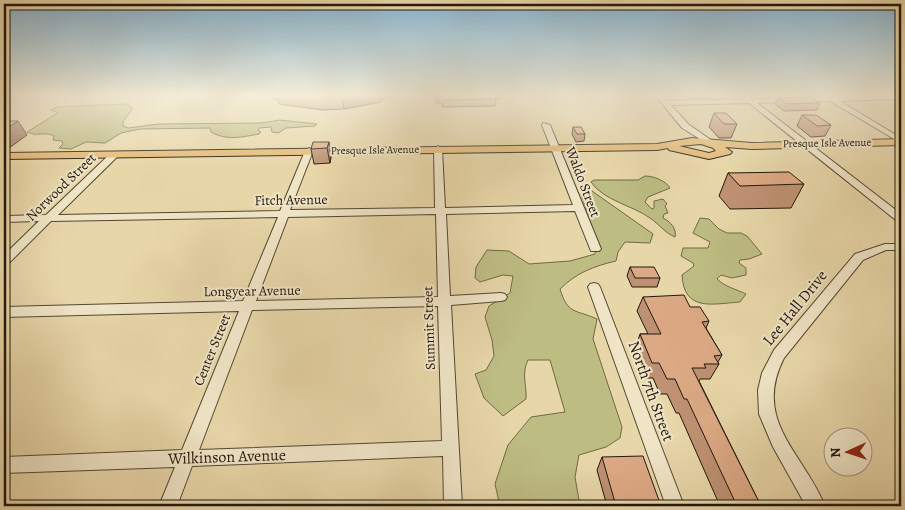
<svg xmlns="http://www.w3.org/2000/svg" width="905" height="510" font-family="Alegreya,serif">
	<style>
		.green { fill: #bdbc82; stroke: #706a47 }
		.lines { fill: none; stroke-linecap: round; stroke-linejoin: round }
		.minor-casing { stroke: #534833; stroke-width: 2 }
		.major-casing { stroke: #22180c; stroke-width: 2 }
		.minor { fill: #efe4c6; fill-rule: evenodd }
		.major { fill: #e4bb74; fill-rule: evenodd }
		.wall { fill: #bd9172; stroke: #22180c }
		.shaded-wall { fill: #9a765d; stroke: #22180c }
		.building { fill: #dca985; stroke: #22180c }
		.labels { text-anchor: middle; dominant-baseline: central; stroke-width: 4; stroke-linejoin: round; paint-order: stroke }
		.far-street-label { font-size: 11px; fill: #22180c; stroke: #efe4c6 }
		.street-label { font-size: 14px; fill: #22180c; stroke: #efe4c6 }
		.near-street-label { font-size: 16px; fill: #22180c; stroke: #efe4c6 }
	</style>
	<rect width="100%" height="100%" fill="#e7d6a8"/>
	<filter id="stains"><feTurbulence type="fractalNoise" baseFrequency=".004" numOctaves="4"/><feColorMatrix values="0 0 0 0 .2 0 0 0 0 .09 0 0 0 0 .02 0 0 0 .5 -.17"/></filter>
	<radialGradient id="worn" r=".72"><stop offset=".6" stop-color="#630" stop-opacity="0"/><stop offset="1" stop-color="#630" stop-opacity=".3"/></radialGradient>
	<path class="green" d="M126 104 133 108 123 122V126L128 128 158 124 261 123 280 120 317 124 315 126 286 128 278 133 272 132 271 127 259 128 258 130 261 132 259 134C242 137 227 141 211 132L210 128 140 129 121 133 105 143 86 142 71 149 59 148 63 144 62 141 53 140 54 136C46 131 36 137 27 132L56 114 57 112 51 110 56 107Z
		M645 176C654 176 666 181 670 188L648 197 645 202 652 209 654 208V201L663 199 667 204 665 206 668 213 664 214 663 218C670 221 677 229 675 237 665 233 659 224 650 218 632 205 604 201 591 182L594 180H638Z
		M592 191 653 234 650 243 625 242 618 252 616 261C594 266 576 273 560 289 568 315 575 309 597 319L593 339 622 427 620 438 606 447 579 455 575 477 580 506H500L495 484 508 445 531 417 565 412 550 360H528C521 374 527 385 526 399L503 416 484 398 475 374 486 370 494 356 492 340 485 317 489 306 510 293 513 276 503 275 480 282 475 278 476 267 487 250 509 251 529 264 570 261 595 254 597 243 581 194Z
		M700 218 709 219 719 229 727 233H741L747 236 762 254 749 259 740 260 739 263 746 268V275L732 278 721 275 717 279C725 287 736 289 746 294L740 302C712 304 684 312 682 275L694 266 693 263 681 256 683 248H708L710 242 693 233Z"/>
	<g class="lines">
		<g class="minor-casing">
			<path id="minor" d="M10 95H18L4 104V99Z
				M655 95H662L667 101 744 99 747 96 752 99 901 95V99L840 101 901 138V143L830 101 757 103 901 214V222L897 221 749 103 671 105 688 124 711 140V144H708L682 128Z
				M543 123 550 125 601 249 599 251H591L575 211 446 214 450 296 501 293 505 294 507 297 505 300 501 301 451 305 462 506H444L443 456 192 466 177 506H159L175 467 4 473V457L182 450 239 311 4 317V307L243 301 278 217 51 221 8 264 4 265V255L39 221 4 222V216L46 215 112 152H118V156L58 215 280 211 305 151 309 148 313 151 290 210 435 208 434 149 438 146 442 149 445 208 573 205 542 125ZM436 214 438 297 256 301 288 217ZM438 306 442 441 199 450 252 310Z
				M885 244H901V250H886L863 260 784 358C752 421 803 452 825 506H806L773 447 759 414 758 390 762 373 774 350 855 254Z
				M594 283 598 284 600 287 684 506H666L588 287 590 284Z"/>
		</g>
		<g class="major-casing">
			<path id="major" d="M692 138 752 143 901 139V145L752 149 725 147 732 152 730 154 709 159 669 150 668 148 657 150 4 159V153L657 144ZM701 144 713 148 716 151 709 153 679 146Z"/>
		</g>
		<use href="#minor" class="minor"/>
		<use href="#major" class="major"/>
	</g>
	<path class="wall" d="M273 95H392L381 100V102L344 109 323 110 279 104 278 100H274Z
		M436 95H501V98L496 100 495 106 442 107V103H436Z
		M688 95H711L710 98H691Z
		M778 98 820 103 817 110 784 111 775 104Z
		M714 113 737 124 731 138H719L709 127Z
		M802 115 831 125 825 136 811 137 797 126Z
		M573 127 585 134 584 141 576 142 572 134Z
		M329 142 331 157 330 163 314 164 311 149Z
		M728 173 804 184 791 208 730 209 719 196Z
		M630 267 660 278 657 287H632L627 276Z
		M643 297 690 307 709 321 706 328 722 355 718 362 719 364 710 379H700L699 381 761 506H720L679 413H676L667 394H660L653 378H646L635 349 640 334H648L637 311Z
		M602 457 661 506H607L597 470Z"/>
	<path class="shaded-wall" d="M342 95H392L381 100V102L344 109Z
		M494 95H501V98L496 100Z
		M18 121 27 135 5 151 4 149V130Z
		M329 142 331 157 330 163 327 148Z"/>
	<path class="building" d="M436 95H495L496 99 442 100V96H436Z
		M810 97 820 103 787 104 778 98Z
		M714 113H726L737 124H724Z
		M802 115H816L831 125 817 126Z
		M4 121H18L4 130Z
		M573 127H581L585 134H577Z
		M313 142H329L327 148 311 149Z
		M789 172 804 184 740 186 728 173Z
		M630 267H654L660 278H635Z
		M684 295 690 307H700L709 321 702 322 722 355 714 356 719 364H704L706 368H692L761 506H737L687 399H684L675 379H667L659 363H652L640 334H661L643 297Z
		M643 456 661 506H613H616L602 457Z"/>
	<linearGradient id="sky" x2="0" y2="1"><stop stop-color="#88b5d2"/><stop offset="0.57" stop-color="#f4edd8"/><stop offset="1" stop-color="#f4edd8" stop-opacity="0"/></linearGradient>
	<rect width="905" height="167" fill="url(#sky)"/>
	<g class="labels">
		<g class="far-street-label">
			<text transform="translate(827 143) rotate(-1)">Presque Isle Avenue</text>
			<text transform="translate(375 150) rotate(-1)">Presque Isle Avenue</text>
		</g>
		<g class="street-label">
			<text transform="translate(583 182) rotate(69)">Waldo Street</text>
			<text transform="translate(61 187) rotate(-44)">Norwood Street</text>
			<text transform="translate(291 200) rotate(-1)">Fitch Avenue</text>
			<text transform="translate(252 291) rotate(-1)">Longyear Avenue</text>
			<text transform="translate(429 328) rotate(-92)">Summit Street</text>
			<text transform="translate(212 350) rotate(-68)">Center Street</text>
		</g>
		<g class="near-street-label">
			<text transform="translate(795 308) rotate(-51)">Lee Hall Drive</text>
			<text transform="translate(651 391) rotate(70)">North 7th Street</text>
			<text transform="translate(227 457) rotate(-2)">Wilkinson Avenue</text>
		</g>
	</g>
	<rect width="905" height="510" fill="none" stroke="#e7d6a8" stroke-width="20"/>
	<rect x="5" y="5" width="895" height="500" fill="none" stroke="#22180c" stroke-width="2.5"/>
	<rect x="10" y="10" width="885" height="490" fill="none" stroke="#22180c"/>
	<g transform="translate(848 452) rotate(267)"><circle r="24" fill="#efe4c6" stroke="#9d927c"/>
	<path d="M0-4L9 19L0 12L-9 19Z" fill="#8f2418"/>
	<text y="-8" font-size="14" font-weight="bold" text-anchor="middle" fill="#22180c">N</text>
	</g>
	<rect width="100%" height="100%" filter="url(#stains)"/>
	<rect width="100%" height="100%" fill="url(#worn)"/>
</svg>
